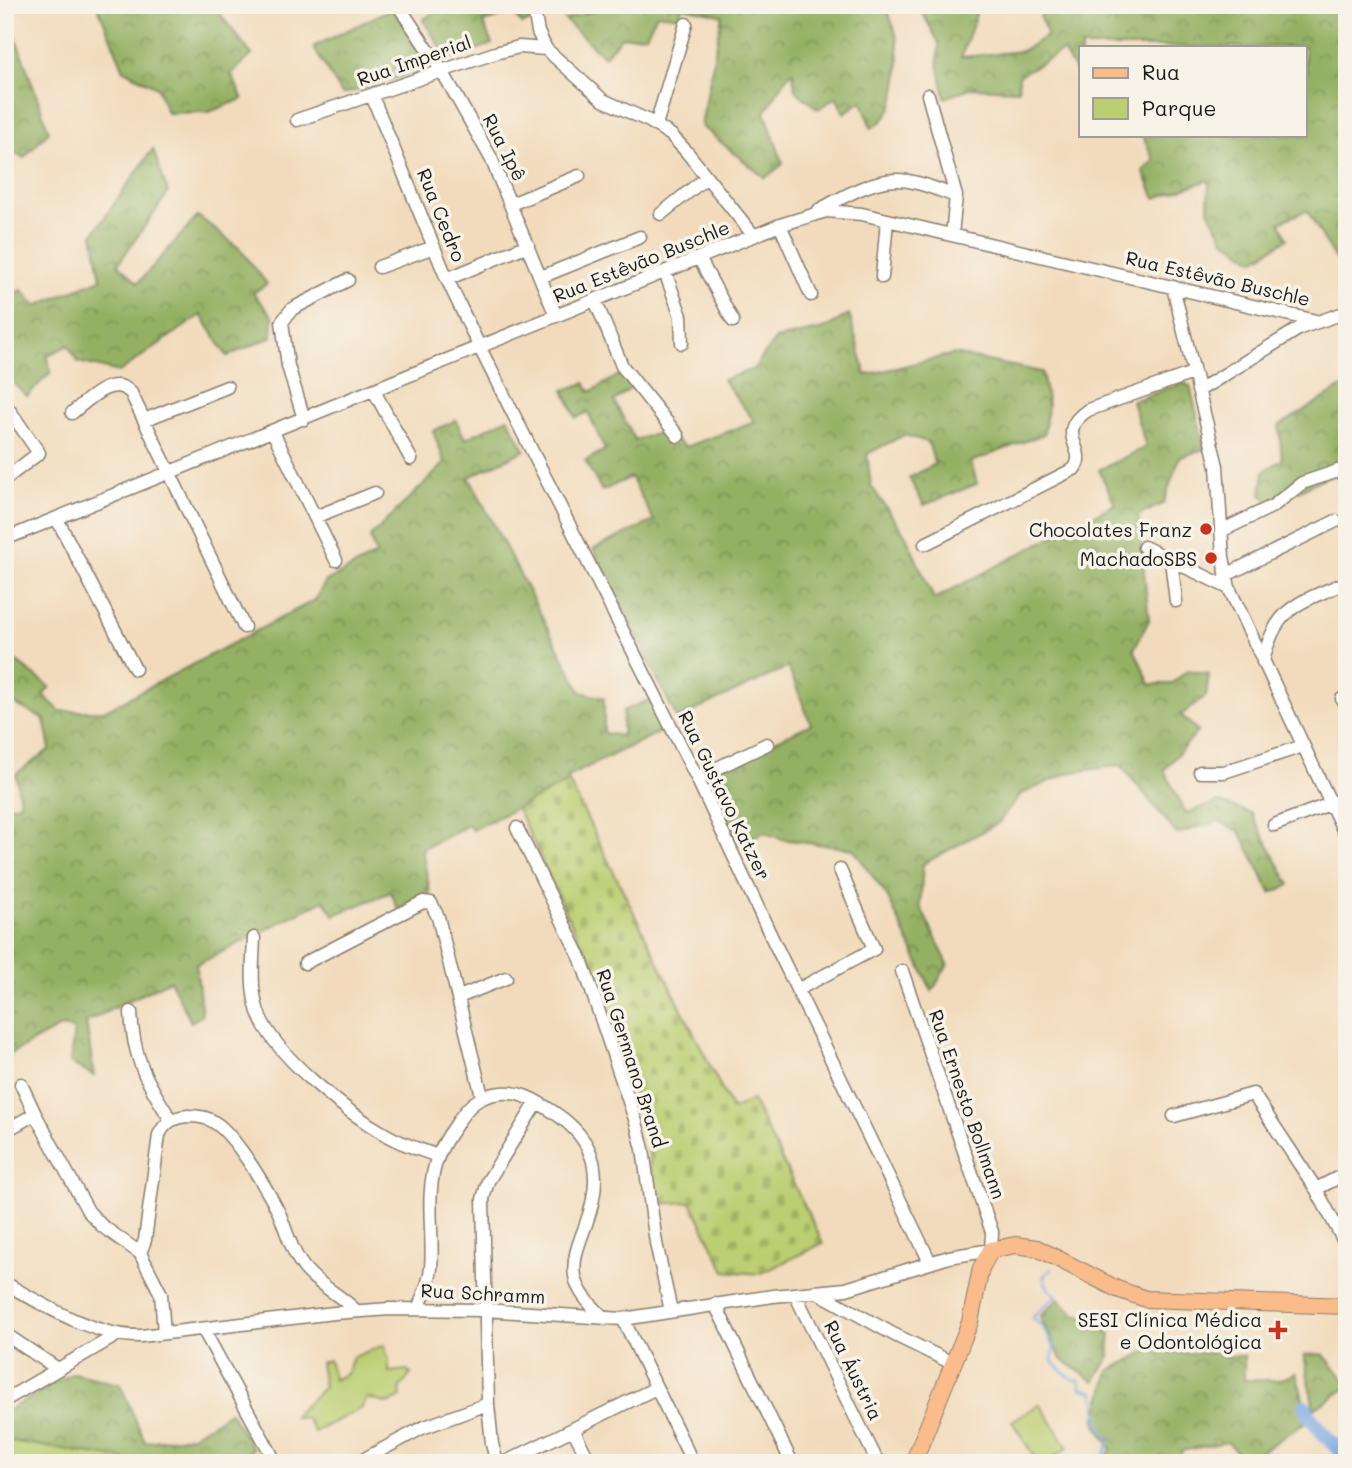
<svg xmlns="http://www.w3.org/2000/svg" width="1352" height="1468" font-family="Mali,sans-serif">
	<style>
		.green { fill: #bbce71; stroke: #6c7546; stroke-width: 2 }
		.forest { fill: url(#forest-crowns); stroke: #586640; stroke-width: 2 }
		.cemetery { fill: url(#cemetery-stones); stroke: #6c7546; stroke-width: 2 }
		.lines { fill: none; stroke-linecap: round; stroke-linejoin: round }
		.stream { stroke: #7aa9e4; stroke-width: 2.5 }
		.river { stroke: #7aa9e4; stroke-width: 14 }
		.minor-casing { stroke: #877c6c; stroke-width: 15 }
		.major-casing { stroke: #877c6c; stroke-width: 18 }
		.minor { stroke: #fff; stroke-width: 12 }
		.major { stroke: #fabc8b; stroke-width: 16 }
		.poi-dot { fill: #c8321e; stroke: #f7f3e8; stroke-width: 2.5 }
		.labels { text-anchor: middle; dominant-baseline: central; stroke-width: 7; stroke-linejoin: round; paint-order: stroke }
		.street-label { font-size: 19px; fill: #1c1c1c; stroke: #f7f3e8 }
		.poi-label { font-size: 19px; fill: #1c1c1c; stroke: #f7f3e8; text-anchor: end }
	</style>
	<defs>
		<pattern id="forest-crowns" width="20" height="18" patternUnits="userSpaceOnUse" patternTransform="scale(1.75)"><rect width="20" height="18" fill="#94b163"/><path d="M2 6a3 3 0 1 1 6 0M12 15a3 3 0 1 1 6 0" fill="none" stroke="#788f51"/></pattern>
		<pattern id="cemetery-stones" width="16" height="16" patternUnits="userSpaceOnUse" patternTransform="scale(1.75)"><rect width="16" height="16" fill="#bbce71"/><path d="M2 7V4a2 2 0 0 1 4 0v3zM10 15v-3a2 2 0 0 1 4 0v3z" fill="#a0b061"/></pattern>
	</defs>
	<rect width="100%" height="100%" fill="#f7f3e8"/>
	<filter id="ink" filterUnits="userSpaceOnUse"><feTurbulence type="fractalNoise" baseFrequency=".0143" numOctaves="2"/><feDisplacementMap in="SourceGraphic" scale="14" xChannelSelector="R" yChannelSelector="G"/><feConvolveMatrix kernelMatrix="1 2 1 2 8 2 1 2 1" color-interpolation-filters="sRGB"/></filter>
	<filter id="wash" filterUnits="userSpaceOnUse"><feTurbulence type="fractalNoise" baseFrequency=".00686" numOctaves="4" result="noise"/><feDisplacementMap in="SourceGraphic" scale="28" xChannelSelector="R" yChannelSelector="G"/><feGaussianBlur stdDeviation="1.57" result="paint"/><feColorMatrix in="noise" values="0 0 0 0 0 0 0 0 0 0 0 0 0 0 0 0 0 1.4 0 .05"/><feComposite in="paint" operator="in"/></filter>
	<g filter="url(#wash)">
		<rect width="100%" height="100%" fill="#f2dbbc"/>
		<path class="green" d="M384 1345 389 1360V1372L407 1370 411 1374 400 1388 401 1397 388 1404 367 1398 362 1408 314 1432 306 1418 293 1417 324 1387 320 1363 329 1360 334 1380 347 1373 353 1357Z
			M1040 1404 1068 1448 1044 1463H1038L1012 1421Z
			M5 1440 123 1459 127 1463H5Z"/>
		<path class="forest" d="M97 5H213L252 55 231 74 243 99 209 112 167 113 157 87 124 70Z
			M444 5H528L531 21 522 24 513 13 483 22 492 44 455 58 447 57 423 20Z
			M597 5H902L888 13C891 21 896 30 897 39 901 68 900 116 871 128L862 101 844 113 836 97 818 109 795 90 793 72 788 76 765 112 783 164 765 178 701 126 722 15 682 7 680 17 657 14 646 35 621 37 604 57 565 20 595 10Z
			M918 5H977L975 18 961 57 1022 51 1048 35 1040 18 1044 5H1347V258L1335 259 1307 210 1280 222 1287 239 1254 260 1224 239 1208 210 1209 180 1155 198 1143 171 1154 160 1142 135H1305V47H1081V80L1063 51 1019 75 1018 90 970 88 945 98 938 63 939 43Z
			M5 7 49 131 24 158 5 149Z
			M393 8 431 64 426 68 371 87 342 94 313 47Z
			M153 149 168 193 118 264 138 283 198 216 240 249 267 284 253 293 273 317 272 337 227 356 201 315 119 372 78 362 68 345 47 356 51 372 27 396 5 376V297L22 290 36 306 101 279 93 234Z
			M849 314 866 375 954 354 1042 372 1048 405 1044 434 971 462 977 484 924 505 909 478 935 464 928 442 904 435 867 454 871 486 906 536 934 599 1115 504 1099 470 1146 447 1132 401 1183 383 1190 386 1205 449 1180 457 1163 504 1138 515 1149 620 1134 649 1150 684H1171L1188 670 1209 674 1206 696 1181 715 1198 731 1164 770 1186 813 1218 802 1251 813 1290 885 1271 893 1240 832 1219 821 1177 834 1121 765 1068 773 1021 794 998 823 923 864 920 906 948 964 932 991 887 896 853 849 781 839 764 832 738 845 703 775 811 724 788 667 677 719 593 549 654 521 631 477 602 491 585 461 605 450 588 412 576 418 564 390 585 383 590 392 621 374 631 381V388L614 401 635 440 665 431 685 447 755 422 723 380 753 369 776 339 824 329Z
			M1347 384V466L1273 504 1261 495 1264 471 1282 460 1279 426Z
			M508 418 525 450 469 477 581 692 604 698V733L622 736 623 711 651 699 664 730 567 777 569 782 472 830 468 825 422 849 430 893 398 909 391 892 334 915 324 900 196 965 202 1015 191 1022 170 980 86 1022 94 1076 70 1063 74 1029 60 1027 5 1057V807L20 804 16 774 50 749 44 719 5 699V653L50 687 43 695 60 711H104L315 600 326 581 376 555 370 537 445 463 433 431 456 420 465 439Z
			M1058 1299 1076 1315 1094 1318 1110 1335 1109 1358 1094 1381 1061 1359 1040 1317Z
			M1169 1347 1170 1353H1221L1222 1356H1244V1380H1279L1296 1373 1309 1420 1245 1462 1228 1442 1181 1451 1183 1463H1105L1111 1449 1095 1421 1109 1371 1152 1348 1160 1355Z
			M1323 1354 1347 1382V1388L1314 1409 1304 1355Z
			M73 1373 120 1384 145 1442 192 1436 230 1412 253 1449 232 1463H127L123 1459 5 1440V1412Z"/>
		<path class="cemetery" d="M569 782 732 1110 752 1100 823 1243 760 1274 725 1271 691 1202 654 1204 647 1137 599 983 517 808Z"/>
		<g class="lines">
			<path class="stream" d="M1052 1269 1043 1277 1049 1290 1057 1295 1032 1318 1042 1326 1054 1348 1052 1362 1072 1379 1080 1381 1081 1388 1094 1392 1101 1428 1109 1442 1102 1463"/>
			<path class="river" d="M1304 1406C1313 1424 1327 1438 1342 1453L1347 1451"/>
		</g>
	</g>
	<g filter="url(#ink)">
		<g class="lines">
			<g class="minor-casing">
				<path id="minor" d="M398 5 442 71 491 158 556 316
					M533 5 538 32 546 49 603 100 649 121 671 135 686 151 754 236
					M928 95 956 196
					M372 96 447 279 480 348 697 778 772 938 930 1262
					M297 120 495 53 519 47 546 49
					M656 125 686 24
					M511 204 579 176
					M819 210C842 198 870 180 897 180 916 180 938 190 956 196L952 235
					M661 214 707 177
					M780 225 811 295
					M699 258 733 321
					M379 267 434 247
					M665 272 681 316 682 343
					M541 277 640 237
					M882 277 887 220
					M447 279 528 245
					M1173 287 1217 466 1223 557 1229 588 1347 838
					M595 300 622 366 678 436
					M374 391 411 459
					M1198 391 1300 328 1347 312
					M5 404 39 453 5 479
					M72 413C87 401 113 373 131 393L244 627
					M304 419 288 366 282 322 292 309 348 280
					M144 420 227 387
					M273 432 336 560
					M315 517 375 493
					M57 519 135 669
					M1221 531 1273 506 1302 483 1347 468
					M5 539 780 225 826 211 862 214 1316 321
					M925 544 1074 469C1090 449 1052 434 1088 410L1193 373
					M1144 547 1229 588
					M1171 560 1176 601
					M1226 575 1336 521
					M1263 662C1275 606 1299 603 1347 582
					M1342 699 1347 697
					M1200 772H1224L1303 746
					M697 778 767 744
					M1274 825 1330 804
					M517 828 581 959 636 1122 643 1149 656 1243 671 1311
					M254 938C253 963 250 988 258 1012 273 1055 349 1114 388 1136 404 1145 421 1150 438 1156
					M305 963 423 902 431 903 438 917 482 1096
					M797 990 874 949 840 870
					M459 997 506 978
					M131 1012C133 1058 146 1081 171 1120
					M21 1084 35 1114
					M1174 1116 1253 1094 1316 1189 1347 1247
					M5 1131 35 1114 88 1211 102 1226 140 1253
					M1316 1189 1347 1173
					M5 1283C45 1306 95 1337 141 1336L334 1313 390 1309 485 1310 623 1319 773 1296 846 1289 949 1257 991 1250 992 1232 902 971
					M819 1293 893 1334 952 1363
					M795 1294 878 1463
					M715 1304 792 1463
					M418 1309C423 1296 430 1282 431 1268 434 1233 425 1197 436 1162 440 1149 448 1136 456 1125 467 1106 479 1095 501 1093 522 1091 538 1102 555 1113 598 1142 603 1177 586 1224 580 1241 572 1258 575 1276 578 1294 593 1307 605 1319
					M623 1319 693 1463
					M203 1329 276 1463
					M164 1333 161 1294 140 1253 145 1240 159 1135C165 1122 174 1117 188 1116 197 1116 207 1117 214 1122 235 1134 268 1191 279 1213 286 1229 290 1247 300 1262 313 1283 339 1293 356 1311
					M5 1334 58 1369
					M5 1400 117 1335
					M573 1429 590 1463
					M357 1463 422 1428 488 1404
					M497 1463 492 1444 488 1404 483 1199 488 1181 537 1102
					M504 1463 656 1388"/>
			</g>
			<g class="major-casing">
				<path id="major" d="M913 1463 970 1322 981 1268 991 1250 1015 1245 1037 1248 1117 1289 1146 1299 1347 1306"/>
			</g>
			<use href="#minor" class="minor"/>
			<use href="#major" class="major"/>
		</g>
	</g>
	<g class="poi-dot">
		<circle cx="1206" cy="529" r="7"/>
		<circle cx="1211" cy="558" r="7"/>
		<path d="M1274.5 1319.5h7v7h7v7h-7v7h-7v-7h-7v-7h7z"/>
	</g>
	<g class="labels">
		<g class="street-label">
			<text transform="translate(414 60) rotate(-19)">Rua Imperial</text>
			<text transform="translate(505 147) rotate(63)">Rua Ipê</text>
			<text transform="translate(442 215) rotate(68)">Rua Cedro</text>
			<text transform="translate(641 261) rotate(-22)">Rua Estêvão Buschle</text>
			<text transform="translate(1218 278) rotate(13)">Rua Estêvão Buschle</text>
			<text transform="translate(725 795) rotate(64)">Rua Gustavo Katzer</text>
			<text transform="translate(632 1058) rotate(72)">Rua Germano Brand</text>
			<text transform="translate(968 1104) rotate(71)">Rua Ernesto Bollmann</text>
			<text transform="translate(483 1293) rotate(3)">Rua Schramm</text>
			<text transform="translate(854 1370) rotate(64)">Rua Áustria</text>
		</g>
		<g class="poi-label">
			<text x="1192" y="529">Chocolates Franz</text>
			<text x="1197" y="558">MachadoSBS</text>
			<text x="1262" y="1319">SESI Clínica Médica<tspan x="1262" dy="22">e Odontológica</tspan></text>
		</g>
	</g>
	<rect width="1352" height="1468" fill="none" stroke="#f7f3e8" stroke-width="28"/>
	<rect x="1079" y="46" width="228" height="91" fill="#f7f3e8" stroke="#9f9d96" stroke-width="2"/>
	<rect x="1093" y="68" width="35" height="10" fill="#fabc8b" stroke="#9f9d96" stroke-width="2"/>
	<text x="1142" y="80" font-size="21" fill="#1c1c1c">Rua</text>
	<rect x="1093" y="98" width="35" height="21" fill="#bbce71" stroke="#9f9d96" stroke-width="2"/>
	<text x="1142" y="116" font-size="21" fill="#1c1c1c">Parque</text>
</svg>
